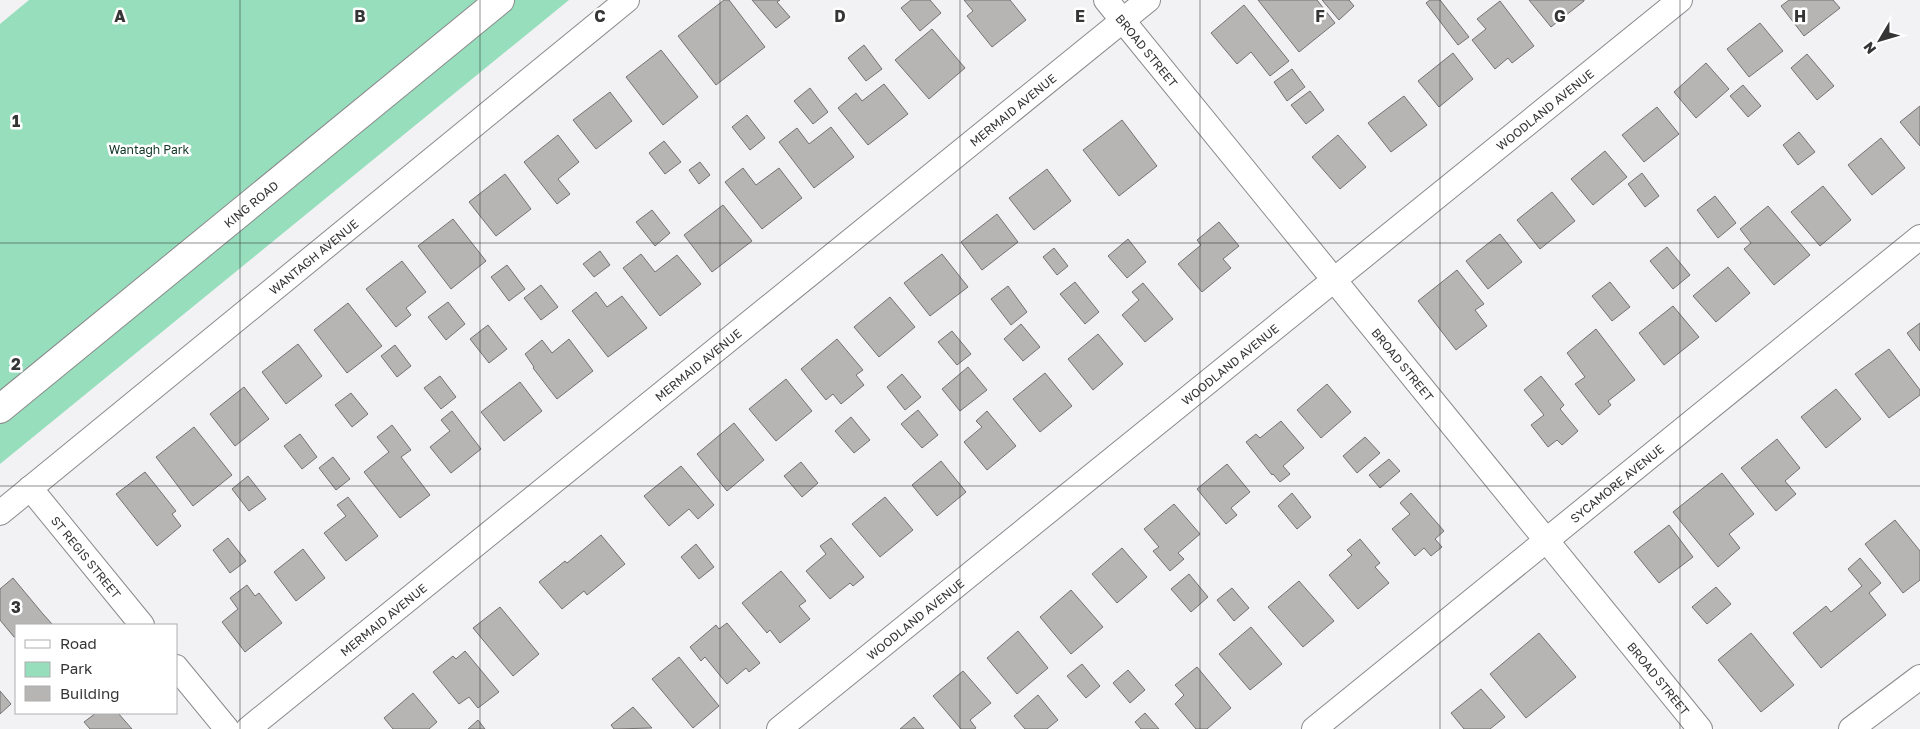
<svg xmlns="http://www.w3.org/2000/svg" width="1920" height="729" font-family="'Golos Text',sans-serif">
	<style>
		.green { fill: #97debd }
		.building { fill: #b7b5b4; stroke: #757372 }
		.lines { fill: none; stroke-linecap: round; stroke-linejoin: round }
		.street-casing { stroke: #8a8a8c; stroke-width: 26 }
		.secondary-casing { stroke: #8a8a8c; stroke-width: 30 }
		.street { stroke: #fff; stroke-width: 24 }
		.secondary { stroke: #fff; stroke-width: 28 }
		.grid { fill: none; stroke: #353536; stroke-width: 1; stroke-opacity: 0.55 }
		.labels { text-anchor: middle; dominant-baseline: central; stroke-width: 5; stroke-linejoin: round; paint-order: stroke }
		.street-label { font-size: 12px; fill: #353536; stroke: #fff }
		.park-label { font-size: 12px; fill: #103627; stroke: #fff }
		.grid-label { font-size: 16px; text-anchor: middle; font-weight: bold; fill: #353536; stroke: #fff; stroke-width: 5; stroke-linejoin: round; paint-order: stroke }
	</style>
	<rect width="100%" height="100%" fill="#f2f1f4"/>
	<path class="green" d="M29 0H569L0 464V24Z"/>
	<path class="building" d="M724 0H729L765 47 716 85 678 36Z
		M752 0H780L777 2 790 17 776 28Z
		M911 0H930L941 13 920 31 901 8Z
		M964 0H1010L1026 20 992 47 967 16 973 11Z
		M1258 0H1317L1335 23 1299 52Z
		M1322 0H1349L1354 6 1339 20Z
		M1430 0H1440L1469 37 1458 45 1426 3Z
		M1529 0H1584V1L1551 27Z
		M1789 0H1833L1840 8 1804 36 1781 6Z
		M1500 1 1534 46 1512 63 1508 58 1495 69 1472 40 1486 29 1477 19Z
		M1244 5 1289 61 1270 76 1251 52 1237 64 1211 33Z
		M1760 23 1783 51 1749 77 1727 49Z
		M932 29 965 68 929 99 895 60Z
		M864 45 882 69 866 81 848 58Z
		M661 50 698 97 663 125 626 77Z
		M1453 53 1473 79 1439 107 1418 81Z
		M1807 54 1834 86 1817 100 1791 68Z
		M1706 63 1729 89 1696 118 1674 92Z
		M1292 69 1305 87 1287 101 1274 82Z
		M884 84 908 114 868 145 838 108 856 93 862 101Z
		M1743 85 1761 106 1748 117 1730 96Z
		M810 88 828 112 813 124 794 101Z
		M1310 91 1324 110 1306 124 1291 105Z
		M610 92 632 121 596 149 573 120Z
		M1404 96 1427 125 1391 152 1368 123Z
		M1920 106V146L1900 122Z
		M1657 107 1679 134 1644 162 1622 135Z
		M747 115 765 138 750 150 732 127Z
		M1122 120 1157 166 1119 196 1083 150Z
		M831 127 854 157 814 188 779 142 797 128 809 144Z
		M1799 132 1815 152 1798 165 1783 145Z
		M558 135 579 162 558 179 570 194 557 204 524 162Z
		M1338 135 1366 167 1340 189 1312 157Z
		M1881 138 1905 168 1872 195 1848 165Z
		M664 141 681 162 665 174 649 153Z
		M1605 151 1627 177 1593 205 1571 179Z
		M700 162 710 175 699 184 689 170Z
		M743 168 756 185 779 168 802 198 762 229 725 182Z
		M1047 169 1071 201 1034 230 1009 198Z
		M1642 173 1659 196 1645 207 1628 184Z
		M505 174 531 209 496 236 469 202Z
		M1823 186 1851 220 1820 246 1791 212Z
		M1552 192 1575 221 1540 249 1517 220Z
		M1715 196 1736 223 1718 238 1697 210Z
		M723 205 752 241 712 272 684 235Z
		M1768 206 1810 255 1774 285 1744 249 1751 243 1740 229Z
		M652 210 670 233 655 246 636 222Z
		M997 214 1018 242 982 270 961 242Z
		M453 219 486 261 451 289 418 246Z
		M1219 222 1239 246 1223 259 1231 268 1202 292 1178 264 1201 245 1197 240Z
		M1500 234 1522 262 1488 289 1466 261Z
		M1128 239 1146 262 1127 278 1108 256Z
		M1667 247 1690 275 1673 289 1650 261Z
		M1054 248 1068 266 1057 275 1043 257Z
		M600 251 610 265 594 277 583 264Z
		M641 254 655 272 677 255 701 284 660 316 623 268Z
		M942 254 968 287 930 316 904 283Z
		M402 261 426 292 406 308 411 315 396 327 366 289Z
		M507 265 525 289 509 301 491 277Z
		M1728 267 1750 293 1716 322 1693 296Z
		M1457 270 1484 304 1475 310 1487 326 1456 350 1418 301Z
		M1075 282 1099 312 1085 324 1060 294Z
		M1610 282 1630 307 1612 321 1592 296Z
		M1143 283 1173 319 1145 342 1122 315 1139 300 1132 292Z
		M541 285 558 307 541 320 524 298Z
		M1008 286 1027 312 1011 325 991 299Z
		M596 292 607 307 622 296 647 328 608 357 572 311Z
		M890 297 915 327 879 357 854 327Z
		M448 302 465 324 446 340 428 317Z
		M348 303 382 346 347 373 314 330Z
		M1673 306 1699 337 1664 365 1639 333Z
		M1920 323V351L1907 333Z
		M1021 324 1040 347 1023 361 1004 339Z
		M488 325 507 349 489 363 470 339Z
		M1596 329 1635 380 1608 401 1611 405 1599 415 1575 384 1585 377 1567 353Z
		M952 331 971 354 957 365 938 342Z
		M1098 334 1123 364 1093 390 1068 359Z
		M569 339 593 371 557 399 533 368 534 367 525 354 542 340 552 353Z
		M837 339 863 370 856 375 864 385 841 404 833 394 826 400 801 369Z
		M298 344 322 376 286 404 262 372Z
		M395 345 411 366 397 377 381 356Z
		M1889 349 1920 390V395L1889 418 1855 374Z
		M968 367 987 390 960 411 942 389Z
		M1045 373 1072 406 1040 432 1013 399Z
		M902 374 921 397 905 410 887 387Z
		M440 376 456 397 441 409 424 388Z
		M1541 376 1564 405 1560 409 1578 431 1562 445 1557 440 1548 447 1531 425 1544 415 1524 390Z
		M786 379 812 411 776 441 749 409Z
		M520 382 542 411 504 441 481 412Z
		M1327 384 1351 412 1321 438 1297 410Z
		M244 387 269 419 235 446 210 414Z
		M1836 389 1861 419 1826 448 1801 417Z
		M351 393 368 414 352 427 335 405Z
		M918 410 938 435 922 448 901 424Z
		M452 411 481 449 451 473 430 447 450 431 441 420Z
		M987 411 1016 446 987 470 964 442 982 427 976 421Z
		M851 417 870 440 854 453 835 431Z
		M1281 421 1304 448 1283 466 1290 474 1280 482 1273 474 1272 475 1246 442 1256 434 1260 438Z
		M734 423 764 460 727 491 697 454Z
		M392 425 411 450 401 457 430 495 400 518 364 472 389 452 377 437Z
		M194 427 232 475 193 506 156 457Z
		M300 434 317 457 302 469 284 446Z
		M1365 437 1380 453 1357 473 1343 456Z
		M1777 439 1800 468 1785 481 1796 494 1776 511 1741 468Z
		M333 457 350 479 336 490 319 468Z
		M1389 459 1400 471 1380 488 1369 475Z
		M941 461 966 492 937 516 912 485Z
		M801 462 818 483 802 497 784 476Z
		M1227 464 1250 492 1231 508 1237 515 1226 524 1197 489Z
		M681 466 714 505 698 519 689 509 669 526 644 496Z
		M145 472 176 511 172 514 181 526 157 546 116 494Z
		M1722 473 1754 514 1729 534 1740 548 1718 567 1673 512Z
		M248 476 266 499 249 511 232 489Z
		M1292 493 1311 517 1297 529 1278 506Z
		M1411 493 1444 531 1435 539 1442 547 1431 556 1424 548 1415 556 1392 529 1410 514 1400 503Z
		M348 497 378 536 346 561 324 533 346 516 337 505Z
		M885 497 913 530 880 557 852 524Z
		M1174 504 1200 534 1178 553 1184 559 1170 571 1153 551 1159 547 1144 529Z
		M1895 520 1920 551V580L1903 593 1865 544Z
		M1669 525 1693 557 1659 583 1634 552Z
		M601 535 625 564 587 595 584 591 562 609 539 582 565 561 567 563Z
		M228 538 246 561 230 573 213 550Z
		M831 538 864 577 853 586 850 583 830 599 806 571 826 554 820 546Z
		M1360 539 1380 563 1375 567 1389 583 1358 609 1329 575 1352 555 1347 550Z
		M696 544 714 567 699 579 681 557Z
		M1122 548 1147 577 1117 603 1092 574Z
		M303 549 325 578 296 601 274 572Z
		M1860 558 1881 583 1869 593 1886 615 1821 668 1793 633 1826 606 1831 612 1862 586 1848 569Z
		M781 571 806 601 799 606 810 619 780 643 770 630 767 633 742 603Z
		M1189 574 1208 597 1191 612 1171 589Z
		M13 578 43 614 53 625H16V636L14 637 0 620V589Z
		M1299 581 1334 621 1303 647 1268 607Z
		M247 585 255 596 259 593 282 623 245 652 222 622 238 609 230 598Z
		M1716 587 1731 604 1707 624 1692 607Z
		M1232 588 1249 608 1234 621 1217 600Z
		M1071 590 1103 627 1071 654 1040 617Z
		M500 607 539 654 513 676 473 628Z
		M727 623 760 663 749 672 746 668 727 684 705 657 701 661 690 647 716 625 719 629Z
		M1251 627 1282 664 1250 690 1219 654Z
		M1018 631 1048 668 1017 694 987 658Z
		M1539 633 1576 677 1526 718 1490 674Z
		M1751 633 1794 685 1761 712 1718 660Z
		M465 651 499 692 478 708 469 697 459 704 433 672 453 656 456 659Z
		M679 657 719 706 693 728 652 679Z
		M1082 664 1100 686 1086 698 1067 676Z
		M1197 667 1231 708 1207 729H1196L1175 704 1184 695 1175 685Z
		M1128 670 1145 690 1130 703 1113 683Z
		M963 671 991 703 970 720 976 728 974 729H961L933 696Z
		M1481 689 1505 717 1490 729H1464L1451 713Z
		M0 691 11 704 0 714Z
		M413 693 437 722 429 729H393L384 718Z
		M1038 695 1058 720 1047 729H1025L1014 716Z
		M633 707 652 728 614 729 611 725Z
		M96 713H118L132 729H90L84 722Z
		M1145 713 1159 729H1141L1135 722Z
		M914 717 924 729H900Z
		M478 720 485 729H468Z"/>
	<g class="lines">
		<g class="street-casing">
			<g id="street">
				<path id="s1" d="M1106 0 1700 729"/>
				<path id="s2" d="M30 488 142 625"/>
				<path id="s3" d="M0 513 627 0"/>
				<path d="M176 667 227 729"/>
				<path id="s4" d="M248 729 1148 0"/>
				<path id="s5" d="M779 729 1680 0"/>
				<path id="s6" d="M1314 729 1920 237"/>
				<path d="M1851 729 1920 677"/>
			</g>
		</g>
		<g class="secondary-casing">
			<g id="secondary">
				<path id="s7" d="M0 409 500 0"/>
			</g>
		</g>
		<use href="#street" class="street"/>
		<use href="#secondary" class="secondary"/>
	</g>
	<path class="grid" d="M240 0V729M480 0V729M720 0V729M960 0V729M1200 0V729M1440 0V729M1680 0V729M0 243H1920M0 486H1920"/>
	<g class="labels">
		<g class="street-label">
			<text stroke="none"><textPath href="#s1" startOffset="65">BROAD STREET</textPath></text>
			<text stroke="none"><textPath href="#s4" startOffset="984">MERMAID AVENUE</textPath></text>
			<text stroke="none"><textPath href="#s5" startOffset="985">WOODLAND AVENUE</textPath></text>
			<text stroke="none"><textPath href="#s7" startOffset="324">KING ROAD</textPath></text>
			<text stroke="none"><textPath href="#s3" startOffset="405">WANTAGH AVENUE</textPath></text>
			<text stroke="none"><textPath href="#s4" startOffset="579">MERMAID AVENUE</textPath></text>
			<text stroke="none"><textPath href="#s5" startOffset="580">WOODLAND AVENUE</textPath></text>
			<text stroke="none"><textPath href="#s1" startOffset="470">BROAD STREET</textPath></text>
			<text stroke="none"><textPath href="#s6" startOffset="390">SYCAMORE AVENUE</textPath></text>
			<text stroke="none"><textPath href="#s2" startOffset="89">ST REGIS STREET</textPath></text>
			<text stroke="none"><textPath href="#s4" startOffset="174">MERMAID AVENUE</textPath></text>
			<text stroke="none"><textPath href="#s5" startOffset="175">WOODLAND AVENUE</textPath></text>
			<text stroke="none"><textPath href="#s1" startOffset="875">BROAD STREET</textPath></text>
		</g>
		<g class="park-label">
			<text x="149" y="149">Wantagh Park</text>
		</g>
	</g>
	<g class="grid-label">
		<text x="120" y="22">A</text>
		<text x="360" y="22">B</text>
		<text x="600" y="22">C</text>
		<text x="840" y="22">D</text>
		<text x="1080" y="22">E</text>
		<text x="1320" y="22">F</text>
		<text x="1560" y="22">G</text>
		<text x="1800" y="22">H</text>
		<text x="16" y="127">1</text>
		<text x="16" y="370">2</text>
		<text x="16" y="613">3</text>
	</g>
	<rect x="15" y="624" width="162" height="90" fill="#ffffff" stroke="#aeaeaf"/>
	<rect x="25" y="640" width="25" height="8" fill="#ffffff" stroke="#aeaeaf"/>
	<text x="60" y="649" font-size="15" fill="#353536">Road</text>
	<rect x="25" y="662" width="25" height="15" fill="#97debd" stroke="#aeaeaf"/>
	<text x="60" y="674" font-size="15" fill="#353536">Park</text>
	<rect x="25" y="686" width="25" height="15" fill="#b7b5b4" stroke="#aeaeaf"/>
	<text x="60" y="699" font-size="15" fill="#353536">Building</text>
	<g transform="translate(1880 40) rotate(232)" stroke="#ffffff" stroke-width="4" paint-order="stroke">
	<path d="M0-4L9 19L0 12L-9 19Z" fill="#353536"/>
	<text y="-8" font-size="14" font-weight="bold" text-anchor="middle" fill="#353536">N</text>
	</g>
</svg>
